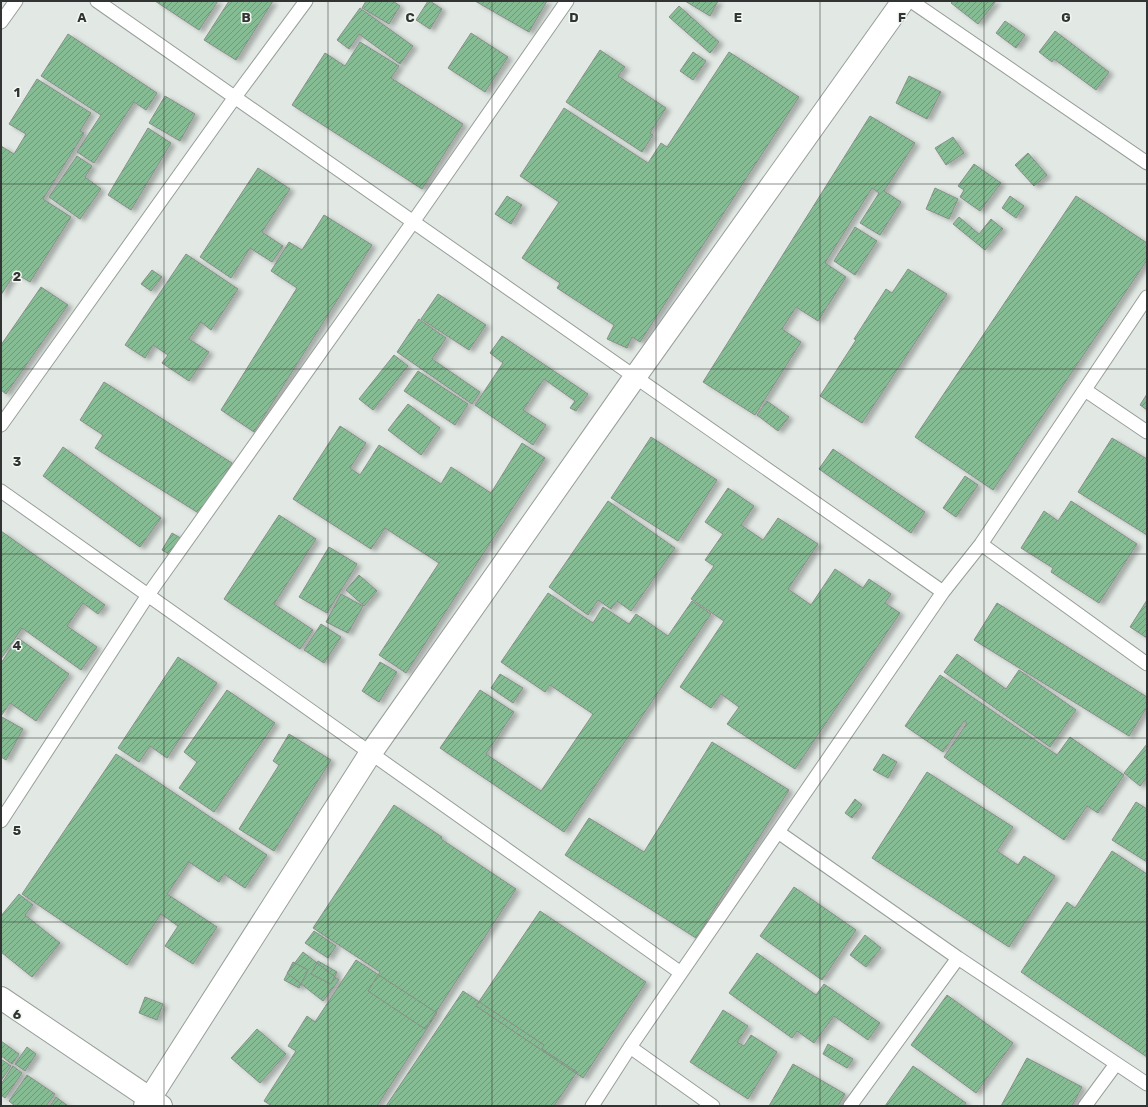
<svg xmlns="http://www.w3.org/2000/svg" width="1148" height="1107" font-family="Rubik,sans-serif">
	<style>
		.building { fill: url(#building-hatch); stroke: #898f8a; filter: url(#shadow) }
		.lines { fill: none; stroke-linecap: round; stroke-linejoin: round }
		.service-casing { stroke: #989e99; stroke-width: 15 }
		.minor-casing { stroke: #989e99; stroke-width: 24 }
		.tertiary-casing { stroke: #989e99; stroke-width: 24 }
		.service { stroke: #fff; stroke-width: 13 }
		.minor { stroke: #fff; stroke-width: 22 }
		.tertiary { stroke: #fff; stroke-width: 22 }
		.grid { fill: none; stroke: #313432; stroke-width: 1; stroke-opacity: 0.55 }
		.grid-label { font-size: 13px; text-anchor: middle; font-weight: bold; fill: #313432; stroke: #f0f7f1; stroke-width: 3; stroke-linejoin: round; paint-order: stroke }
	</style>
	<defs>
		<pattern id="building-hatch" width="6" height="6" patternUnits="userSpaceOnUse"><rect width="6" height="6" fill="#85bc93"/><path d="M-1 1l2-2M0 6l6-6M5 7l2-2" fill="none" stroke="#6d9a79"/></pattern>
		<filter id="shadow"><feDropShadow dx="4.5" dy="2.5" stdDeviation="2" flood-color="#0004"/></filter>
	</defs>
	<rect width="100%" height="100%" fill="#e2e9e4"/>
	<path class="building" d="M155 1H218L199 30Z
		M229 1H273L236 60 204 40Z
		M366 1H393L400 6 389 24 362 8Z
		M428 1H430L442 9 430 29 416 20Z
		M475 1H547L529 32Z
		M685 1H718L710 16Z
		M953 1H996L978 24 951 3Z
		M679 6 719 42 710 53 669 17Z
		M360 8 413 46 400 64 359 34 349 49 337 40Z
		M1005 21 1025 35 1016 48 996 33Z
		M1055 31 1109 72 1096 90 1054 59 1052 62 1039 52Z
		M471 33 508 57 485 92 448 68Z
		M68 34 157 93 146 110 134 102 94 163 77 152 101 115 41 76Z
		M360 42 399 66 391 78 463 124 422 189 292 105 325 53 345 66Z
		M600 50 625 67 618 76 666 108 650 133 653 135 642 152 566 102Z
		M693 52 706 61 693 80 680 71Z
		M729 52 799 97 640 342 632 337 627 348 607 339 614 325 557 288 560 283 522 258 559 202 520 176 564 108 648 163 661 143 667 147Z
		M909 76 941 92 927 119 896 103Z
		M37 79 91 113 80 131 84 133 43 199 71 217 30 282 15 273 1 295V146L14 154 26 134 9 124Z
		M165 96 195 114 180 141 149 123Z
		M870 116 915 143 884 191 901 202 880 235 860 223 879 193 872 188 825 263 846 277 818 321 796 307 782 329 801 342 755 415 703 382Z
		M148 128 171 143 131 210 108 195Z
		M953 137 964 153 946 165 935 148Z
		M1028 153 1047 175 1034 186 1015 165Z
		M77 156 92 166 85 177 101 189 80 219 49 197Z
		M974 164 1001 183 980 211 960 197 964 190 958 186Z
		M258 168 290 189 262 232 283 246 272 262 250 248 231 278 200 257Z
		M935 188 958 199 949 219 926 209Z
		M507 196 522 205 511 224 495 214Z
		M1010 196 1024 206 1016 218 1002 208Z
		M1076 196 1147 243V260L993 490 915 437Z
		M324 215 372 245 254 432 221 410 297 288 271 271 289 242 302 250Z
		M959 217 979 234 991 219 1003 229 985 250 953 224Z
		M855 227 877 241 855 275 834 261Z
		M186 254 238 289 211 330 201 322 189 339 209 352 189 381 162 363 168 355 153 345 145 358 125 345Z
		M908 269 947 294 862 423 820 396 856 340 854 339 886 289 892 293Z
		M152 270 162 277 151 291 141 284Z
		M41 287 68 305 6 394 1 390V345Z
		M438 294 486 325 469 350 421 319Z
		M419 319 446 338 432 359 480 392 472 404 397 352Z
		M502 336 588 394 576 411 570 408 575 401 544 379 523 410 546 425 533 445 475 405 503 363 490 353Z
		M394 355 408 366 373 410 359 399Z
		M418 371 468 404 455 425 404 391Z
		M104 382 232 463 200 514 95 448 103 435 80 420Z
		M1147 394V410L1140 405Z
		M767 401 789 417 778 431 757 415Z
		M408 404 440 428 421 455 388 430Z
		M340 426 366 443 350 468 360 475 379 445 441 484 451 467 491 493 522 443 545 458 406 673 379 655 439 563 385 528 371 549 293 499Z
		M651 437 717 480 678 541 611 498Z
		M1112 438 1147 459V535L1078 492Z
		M63 447 161 518 140 547 43 476Z
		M833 449 925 512 911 533 819 469Z
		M965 476 978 485 956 517 943 508Z
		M728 488 754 506 741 525 763 540 778 518 818 544 788 589 811 605 835 569 863 588 869 579 891 594 885 603 900 613 795 769 727 724 739 707 721 694 711 708 680 687 724 621 691 599 714 566 705 560 723 534 705 522Z
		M608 501 675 548 631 611 617 601 611 609 598 600 588 615 549 587Z
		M1071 501 1137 544 1099 603 1051 572 1053 568 1021 548 1044 511 1058 521Z
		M279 515 316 539 274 604 313 630 300 649 224 599Z
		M1 531 105 605 98 614 83 603 67 626 97 647 81 670 22 628 1 659Z
		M172 533 184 540 174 557 162 550Z
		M329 547 357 564 327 613 299 597Z
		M359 575 377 591 364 606 346 590Z
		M548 593 593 623 603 607 629 624 636 614 668 636 692 601 711 614 564 832 440 748 480 690 514 712 486 754 541 791 593 714 550 685 545 692 501 662Z
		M341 594 363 606 348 633 326 622Z
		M1147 600V638L1130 627Z
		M997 603 1147 697V707L1129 736 974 640Z
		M321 624 341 637 324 663 304 650Z
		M18 638 69 674 36 721 10 703 1 716V663Z
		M957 654 1006 689 1019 670 1076 710 1050 747 944 672Z
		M178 657 217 683 167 758 150 746 139 762 118 748Z
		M380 662 397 672 379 702 362 691Z
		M500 674 523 688 513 703 491 688Z
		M940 675 1057 755 1070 737 1124 775 1098 813 1087 806 1064 840 944 757 967 723 964 721 943 752 905 726Z
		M227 690 275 723 214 812 179 788 197 762 184 752Z
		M2 717 23 729 6 760 1 757Z
		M289 734 331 760 274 851 239 829 279 765 273 761Z
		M712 742 789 790 696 938 565 855 589 818 644 852Z
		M1147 744V777L1140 786 1124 773Z
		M116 754 267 855 245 888 224 874 219 882 189 862 167 894 217 927 193 964 165 946 178 926 161 914 127 965 22 894Z
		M883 754 897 762 888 778 873 770Z
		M927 772 1013 827 997 851 1018 865 1024 856 1055 876 1009 947 872 858Z
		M855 799 862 805 852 818 845 813Z
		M1136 802 1147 809V862L1112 840Z
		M394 805 442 837 441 839 516 889 425 1029 368 991 380 972 313 928Z
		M1112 851 1147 874V1057L1021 972 1067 902 1075 908Z
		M794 887 856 930 822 980 760 936Z
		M19 894 33 905 25 915 60 943 32 977 1 952V916Z
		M540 911 646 982 583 1078 476 1006Z
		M314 931 336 946 328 958 305 943Z
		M865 935 881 948 866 967 850 955Z
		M303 952 339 980 323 1001 287 973Z
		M757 953 816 995 824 984 880 1023 868 1040 834 1016 814 1043 797 1031 792 1038 729 993Z
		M356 960 437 1013 377 1106H272L264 1101 296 1051 288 1046 307 1016 315 1022Z
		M318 961 337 972 331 984 311 974Z
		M293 962 308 970 299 988 284 980Z
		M463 991 544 1045 542 1049 577 1072 554 1106H386Z
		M947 995 1013 1043 976 1093 911 1045Z
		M145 997 163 1004 157 1020 139 1013Z
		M723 1010 748 1026 737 1042 744 1046 751 1035 777 1052 748 1099 690 1062Z
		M257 1029 286 1054 260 1083 231 1058Z
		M1 1041 19 1054 12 1064 1 1056Z
		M828 1044 853 1059 847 1068 823 1054Z
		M27 1047 36 1054 25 1071 15 1064Z
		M1027 1058 1082 1087 1072 1106H1001Z
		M1 1059 11 1066 1 1081Z
		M793 1064 845 1094 838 1106H769Z
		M13 1066 22 1073 5 1098 1 1095V1084Z
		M913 1066 966 1103 964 1106H885Z
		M27 1075 55 1094 46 1106H15L9 1101Z
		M56 1097 68 1106H50Z"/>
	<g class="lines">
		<g class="service-casing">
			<path id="service" d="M97 1 943 592
				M911 1 1147 163
				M1 22 16 1
				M1085 390 1147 432
				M1 425 235 97 306 1
				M1 491 681 973
				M981 544 1147 664
				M1 821 148 595 413 222 567 1
				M778 832 958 958 1147 1084
				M630 1047 713 1106
				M592 1106 630 1047 943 592 981 544 1147 297
				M850 1106 958 958
				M1085 1106 1116 1064"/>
		</g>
		<g class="minor-casing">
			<path id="minor" d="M1 998 161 1106"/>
		</g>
		<g class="tertiary-casing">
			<path id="tertiary" d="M145 1106 370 754 635 377 903 1"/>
		</g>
		<use href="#service" class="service"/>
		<use href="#minor" class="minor"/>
		<use href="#tertiary" class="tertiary"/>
	</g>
	<path class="grid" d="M164 1V1106M328 1V1106M492 1V1106M656 1V1106M820 1V1106M984 1V1106M1 184H1147M1 369H1147M1 554H1147M1 738H1147M1 922H1147"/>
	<g class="grid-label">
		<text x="82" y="22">A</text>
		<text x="246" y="22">B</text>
		<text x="410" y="22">C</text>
		<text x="574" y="22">D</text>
		<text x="738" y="22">E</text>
		<text x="902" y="22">F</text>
		<text x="1066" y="22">G</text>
		<text x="17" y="97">1</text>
		<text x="17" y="281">2</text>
		<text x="17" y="466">3</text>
		<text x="17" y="650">4</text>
		<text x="17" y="835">5</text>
		<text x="17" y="1019">6</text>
	</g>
	<rect width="1148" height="1107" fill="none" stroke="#313432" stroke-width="4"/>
</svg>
